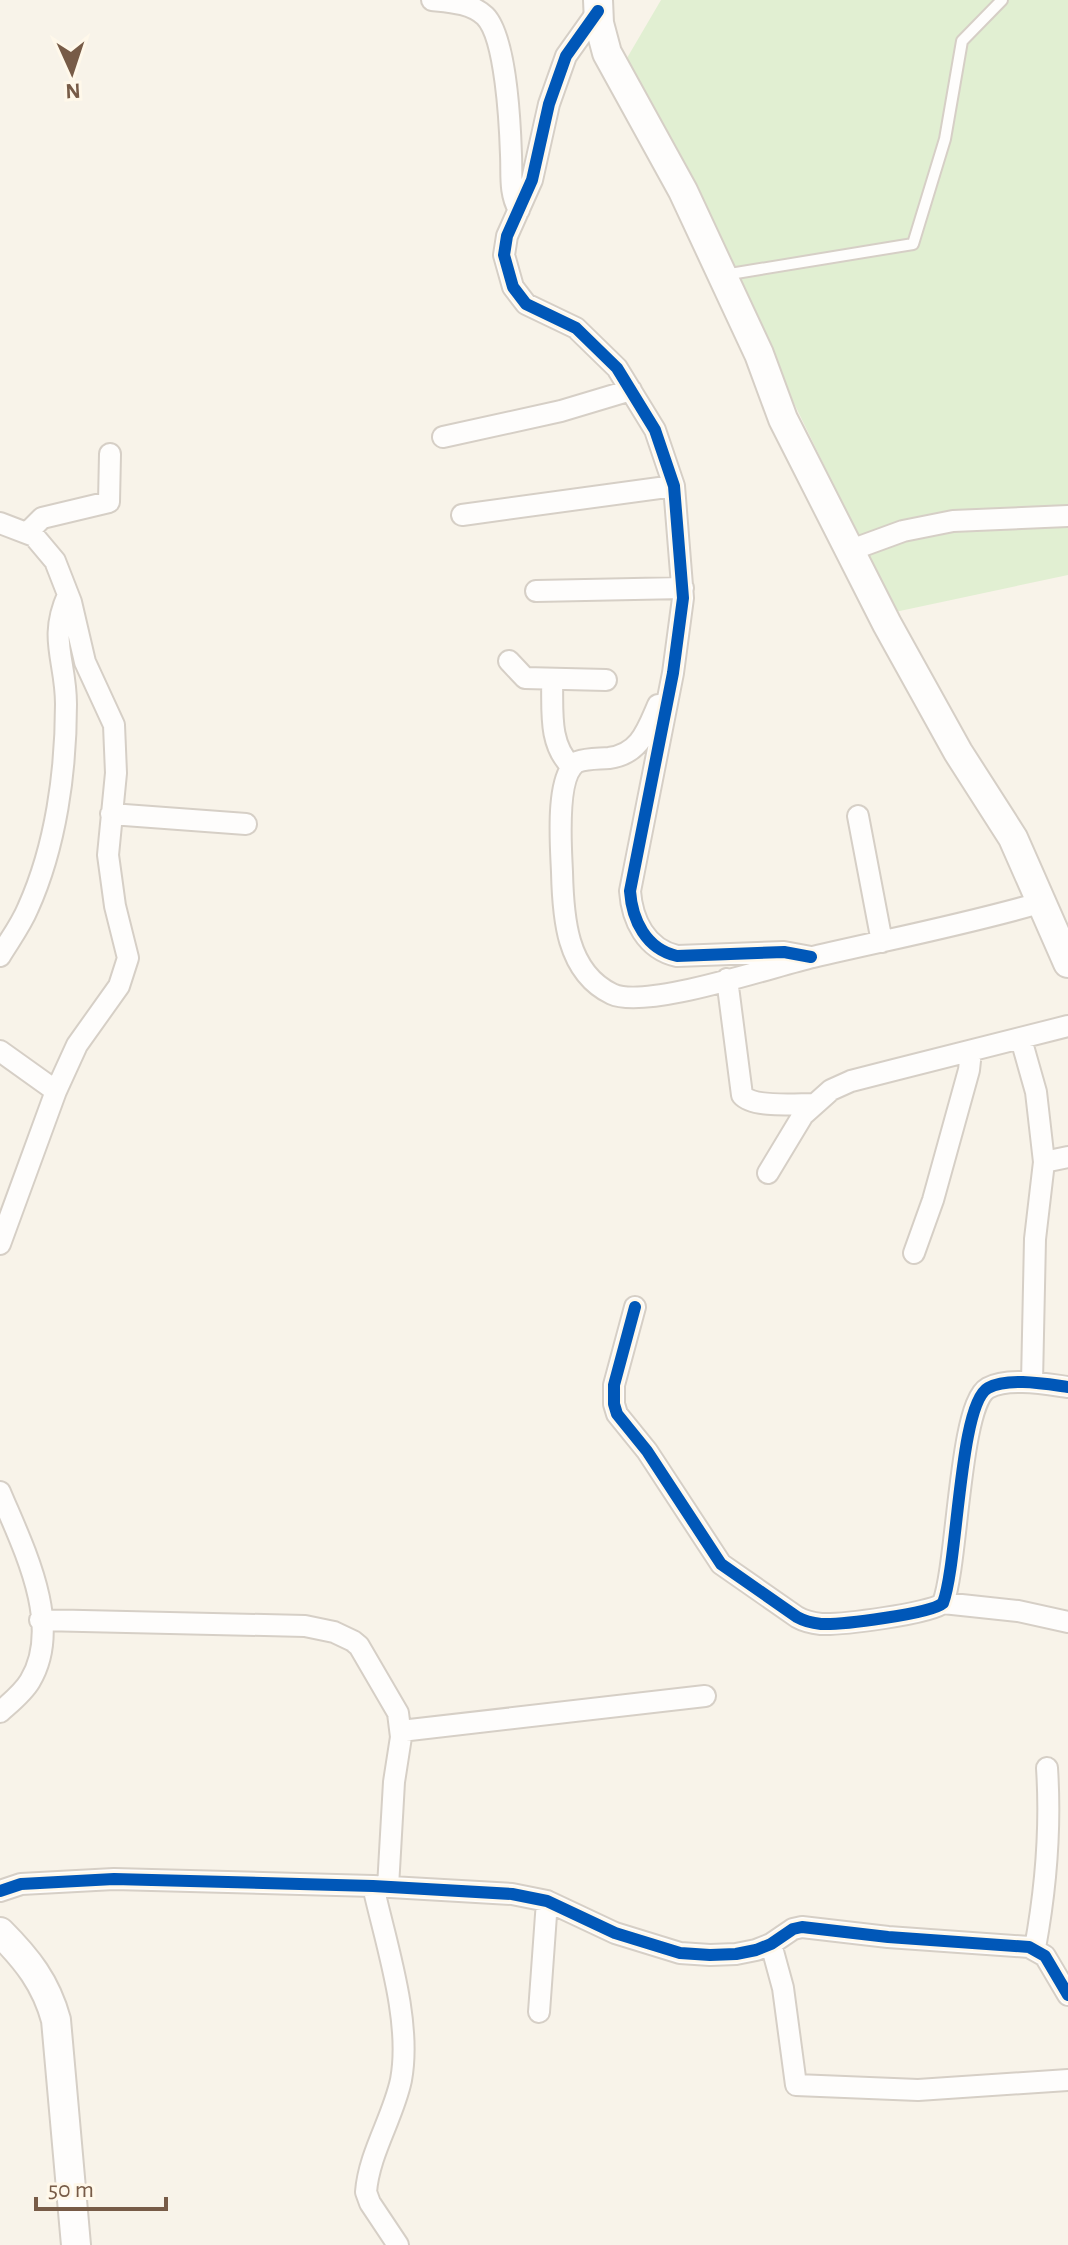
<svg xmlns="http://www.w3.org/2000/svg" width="1068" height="2245" font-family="'Alegreya Sans',sans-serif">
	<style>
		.pitch { fill: #e1efd2 }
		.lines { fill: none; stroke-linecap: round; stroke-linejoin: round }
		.lane-casing { stroke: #d6cfc6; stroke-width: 14 }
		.street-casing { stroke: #d6cfc6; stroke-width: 24 }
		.secondary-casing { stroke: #d6cfc6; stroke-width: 32 }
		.lane { stroke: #fefdfc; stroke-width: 10 }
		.street { stroke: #fefdfc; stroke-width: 20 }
		.secondary { stroke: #fefdfc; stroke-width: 28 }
		.cycleway-casing { stroke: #fff8ea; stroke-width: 17 }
		.cycleway { stroke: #0057b8; stroke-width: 12 }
	</style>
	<rect width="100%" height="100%" fill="#f8f3e9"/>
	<path class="pitch" d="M661 0H1068V575L895 612 627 58Z"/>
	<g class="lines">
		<g class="lane-casing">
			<path id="lane" d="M724 275 913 244 945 139 962 41 1002 0"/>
		</g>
		<g class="street-casing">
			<path id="street" d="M432 0C451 2 471 3 485 16 506 37 510 124 511 155 512 174 509 193 519 210
				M598 11 566 56 549 104 532 180 507 236 504 255 513 287 526 304 576 328 617 368 655 430 674 486 683 598 673 673 630 891C632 920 646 949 677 956L784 952 811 957
				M443 437 561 411 631 390
				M462 515 674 486
				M0 523 34 536 55 561 71 602 85 662 114 725 116 773 108 855 115 906 128 958 119 986 77 1045 56 1091 0 1244
				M27 533 42 518 109 502 110 454
				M851 550 903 531 953 521 1068 516
				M536 591 683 588
				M509 661 525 678 606 680
				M552 679C553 710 548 743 571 766
				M658 705C647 730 640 754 609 758 598 759 588 758 577 762 555 776 561 847 562 872 563 916 566 972 612 994 646 1010 773 966 813 957 890 939 968 924 1043 902
				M111 814 246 824
				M858 816 882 942
				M0 956C9 941 21 925 28 908 56 846 66 771 66 704 66 660 48 639 68 595
				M727 979 742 1095C753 1108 795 1104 813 1104
				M1021 1039 1036 1092 1044 1162 1035 1239 1032 1382
				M0 1051 56 1091
				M1044 1162 1068 1157
				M768 1173 803 1115 831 1090 851 1081 894 1070 1068 1026
				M914 1253 933 1200 969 1070 971 1051
				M635 1307 614 1385V1404L617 1414 647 1451 721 1564 797 1617C804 1621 812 1623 821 1624 839 1625 931 1614 943 1603 958 1564 959 1404 988 1388 1008 1377 1046 1384 1068 1387
				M0 1492C22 1545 64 1625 30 1681 23 1693 10 1703 0 1712
				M943 1603 1018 1611 1068 1622
				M40 1620 305 1626 334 1632 353 1641 359 1646 398 1713 401 1737 394 1782 388 1887
				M401 1731 705 1696
				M373 1886C386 1944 412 2021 401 2080 393 2118 369 2153 366 2192L370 2203 398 2245
				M0 1891 21 1884 114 1879 373 1886 512 1894 547 1901 615 1933 680 1953 710 1955 736 1954 756 1950 771 1944 793 1929 802 1927 888 1937 1029 1947 1045 1956 1068 1995
				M771 1944 783 1988 796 2085 918 2090 1068 2080
				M1035 1948C1046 1888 1051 1829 1047 1768
				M539 2012 547 1901"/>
		</g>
		<g class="secondary-casing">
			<path id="secondary" d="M598 0 599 23 607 53 683 191 759 354 783 419 887 624 958 752 1013 838 1068 963
				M0 1932C27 1959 46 1983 56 2020L76 2245"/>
		</g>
		<use href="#lane" class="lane"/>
		<use href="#street" class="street"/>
		<use href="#secondary" class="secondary"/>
		<g class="cycleway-casing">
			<path id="cycleway" d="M598 11 566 56 549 104 532 180 507 236 504 255 513 287 526 304 576 328 617 368 655 430 674 486 683 598 673 673 630 891C632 920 646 949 677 956L784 952 811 957
				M635 1307 614 1385V1404L617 1414 647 1451 721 1564 797 1617C804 1621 812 1623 821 1624 839 1625 931 1614 943 1603 958 1564 959 1404 988 1388 1008 1377 1046 1384 1068 1387
				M0 1891 21 1884 114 1879 373 1886 512 1894 547 1901 615 1933 680 1953 710 1955 736 1954 756 1950 771 1944 793 1929 802 1927 888 1937 1029 1947 1045 1956 1068 1995"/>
		</g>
		<use href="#cycleway" class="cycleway"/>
	</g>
	<g transform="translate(72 72) rotate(177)" stroke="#fff8ea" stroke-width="6" paint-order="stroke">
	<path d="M0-6L14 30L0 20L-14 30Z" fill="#775b47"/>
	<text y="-12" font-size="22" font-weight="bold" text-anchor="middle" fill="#775b47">N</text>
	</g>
	<path d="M36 2197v12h130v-12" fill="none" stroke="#775b47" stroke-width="4"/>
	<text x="48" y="2197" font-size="24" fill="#775b47" stroke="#fff8ea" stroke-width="6" paint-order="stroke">50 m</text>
</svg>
